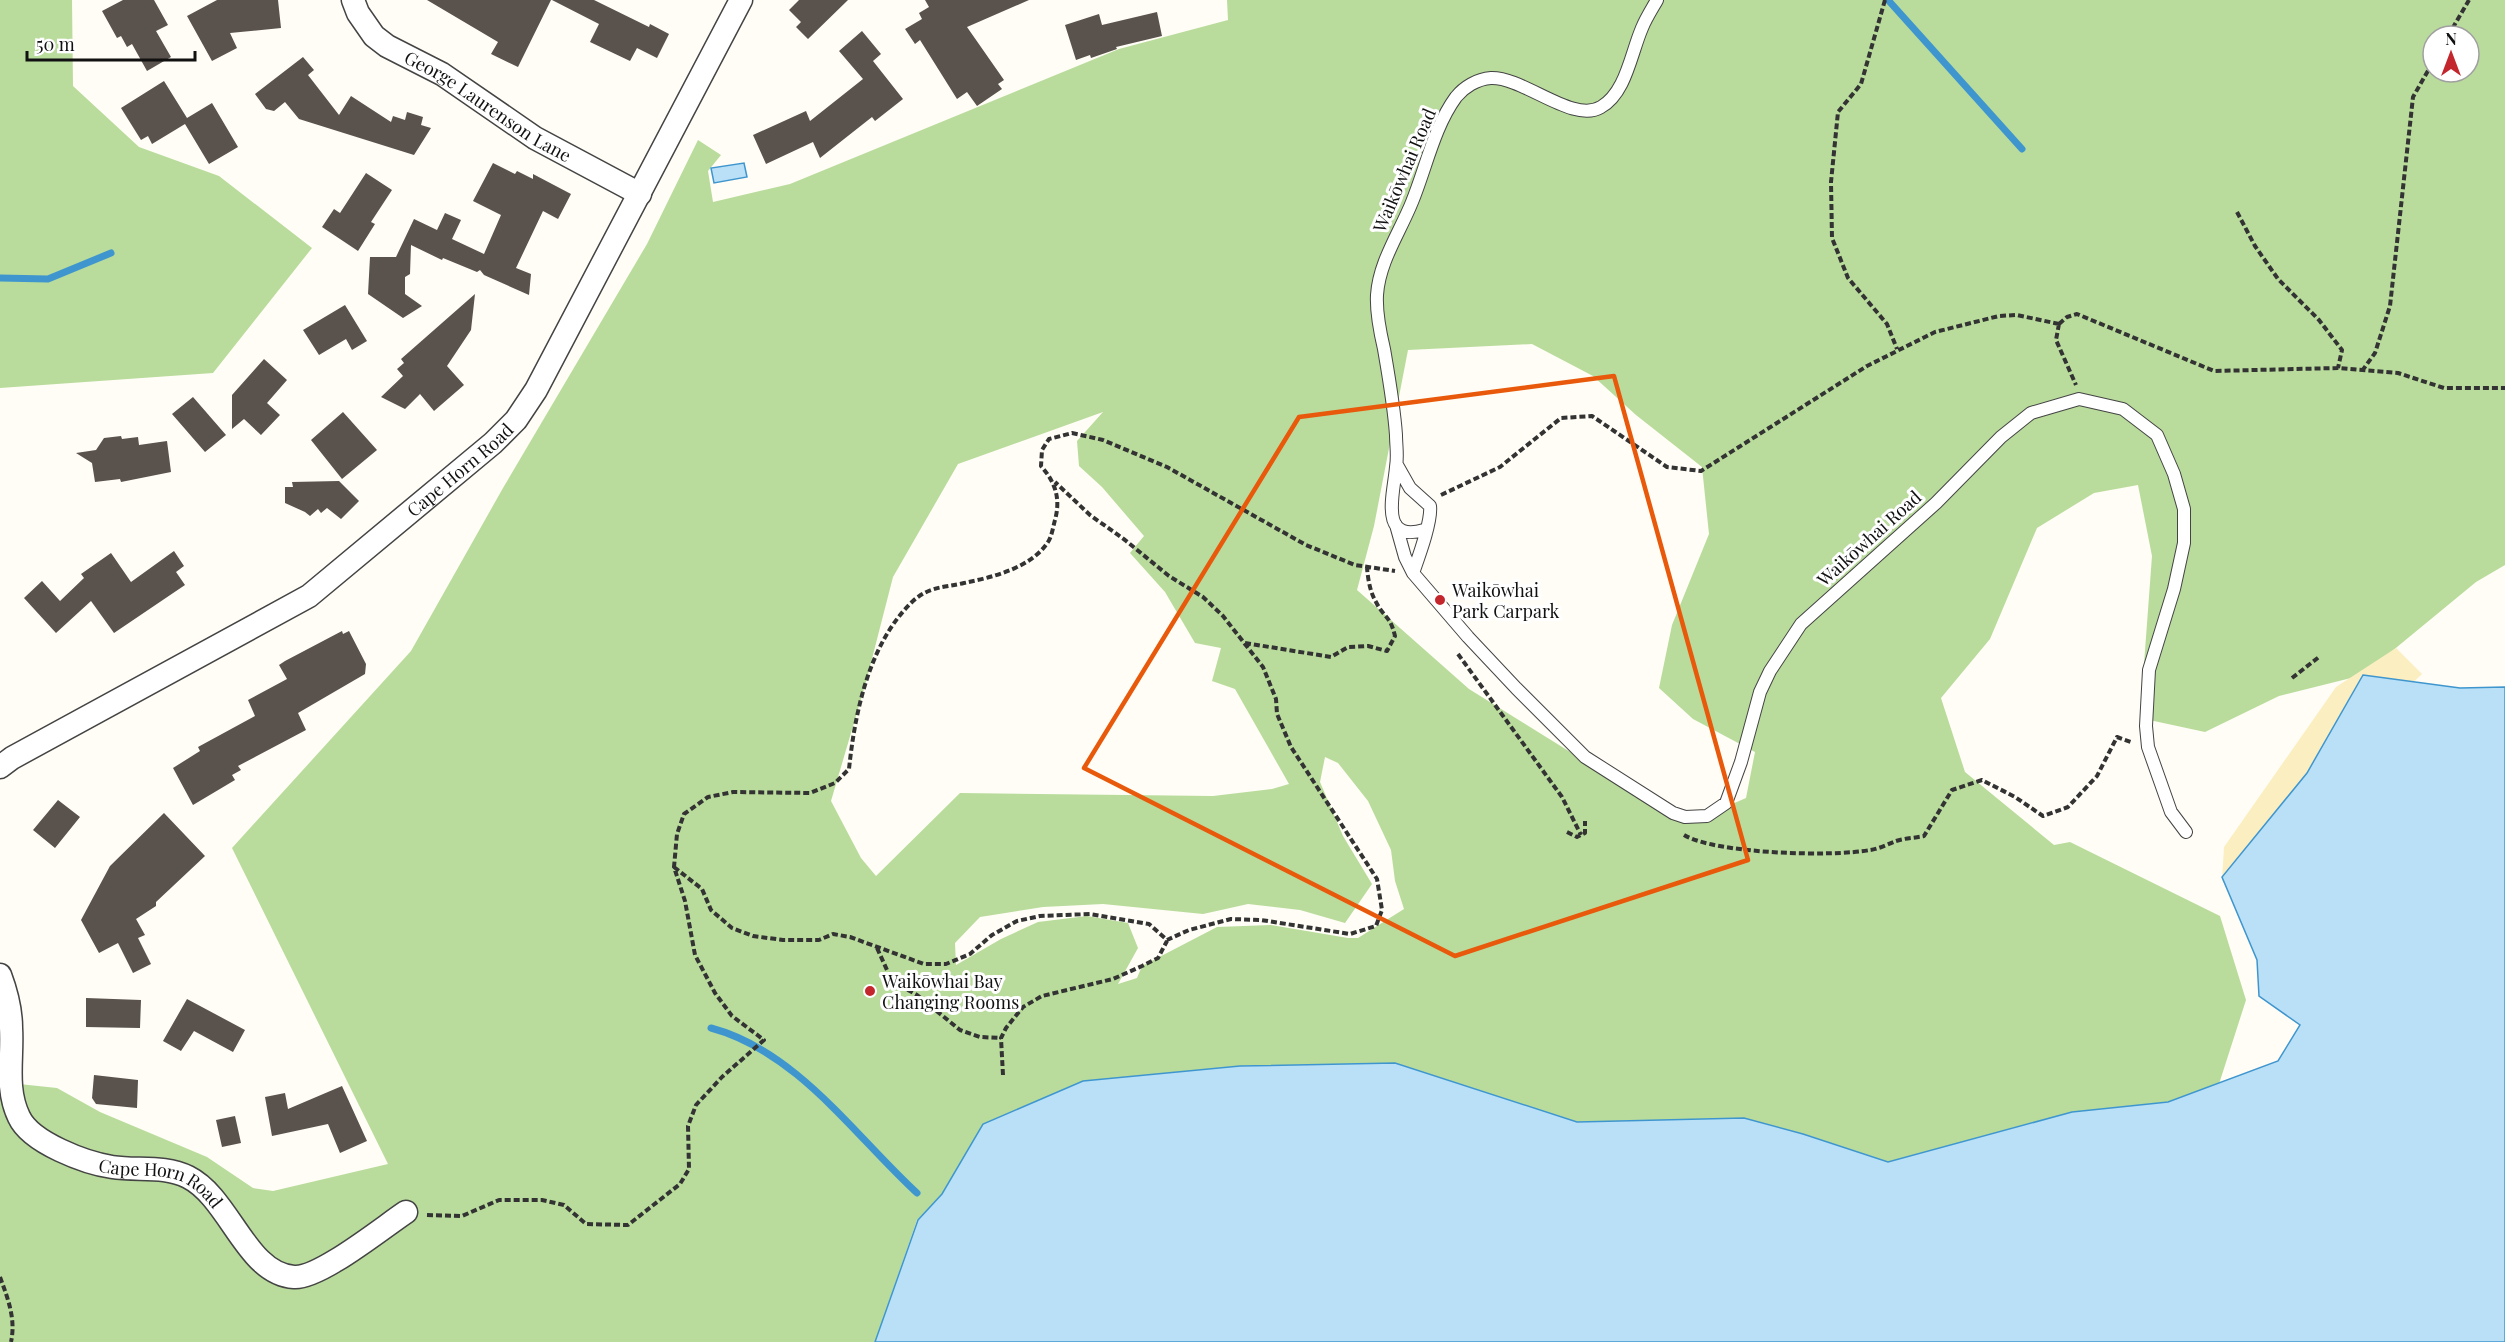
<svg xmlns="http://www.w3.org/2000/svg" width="2505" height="1342" font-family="'Playfair Display',serif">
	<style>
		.forest { fill: #b9dc9c; fill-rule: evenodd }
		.sand { fill: #fbeec1 }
		.water { fill: #b9e0f7; stroke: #3f96cf; stroke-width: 1.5 }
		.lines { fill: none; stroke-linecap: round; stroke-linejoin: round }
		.stream { stroke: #3f96cf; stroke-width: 7 }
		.building { fill: #5a524d }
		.lane-casing { stroke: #444; stroke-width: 14 }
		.street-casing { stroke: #444; stroke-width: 25 }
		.path { stroke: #333; stroke-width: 4; stroke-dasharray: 6 3; stroke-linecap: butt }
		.lane { stroke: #fff; stroke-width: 12 }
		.street { stroke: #fff; stroke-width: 22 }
		.marked { fill: none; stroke: #e8590c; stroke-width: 4.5; stroke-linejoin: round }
		.poi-dot { fill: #c4262e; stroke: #fff; stroke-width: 2 }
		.labels { text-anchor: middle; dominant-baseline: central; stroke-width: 6; stroke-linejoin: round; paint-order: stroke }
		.street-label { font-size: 18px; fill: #111; stroke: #fff }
		.poi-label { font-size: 18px; fill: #111; stroke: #fff; text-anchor: start }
	</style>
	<rect width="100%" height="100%" fill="#fffdf5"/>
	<path class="forest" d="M0 0H72L73 86 139 147 219 176 312 248 213 373 0 388Z
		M1227 0H2505V565L2476 582 2363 675 2279 696 2205 732 2140 718 2152 556 2138 485 2094 493 2037 528 1990 639 1941 698 1965 772 2054 845 2070 842 2220 916 2246 1000 2219 1084 2168 1102 2072 1112 1888 1162 1803 1134 1744 1118 1577 1122 1395 1063 1240 1066 1083 1081 983 1124 942 1194 917 1220 875 1342H0V1082L57 1088 100 1112 207 1157 253 1188 273 1191 388 1164 232 848 411 651 503 488 647 244 698 140 721 155 708 171 713 202 790 184 1119 49 1228 20ZM2433 36H2469V72H2433ZM1532 344 1593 376 1636 415 1702 467 1709 534 1672 625 1659 688 1693 719 1755 752 1746 798 1686 824 1469 689 1357 590 1374 526 1408 350ZM1103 412 1077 441 1079 466 1102 487 1144 536 1130 553 1165 592 1195 643 1221 648 1212 681 1235 689 1289 784 1272 789 1213 796 960 793 876 876 861 858 831 801 866 682 893 577 958 464ZM1325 757 1338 763 1368 801 1391 850 1395 881 1404 909 1358 938H1348L1271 925 1217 927 1142 966 1137 978 1118 984 1138 948 1128 923 1087 916 1038 922 1001 939 956 965 955 943 980 917 1043 907 1103 904 1203 914 1248 904 1300 910 1345 923 1372 884 1343 836 1320 782Z"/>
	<path class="sand" d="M2396 648 2422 674 2368 725 2281 973 2222 880 2224 847 2336 687Z"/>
	<path class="water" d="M744 163 747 177 714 183 711 168Z
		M2363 675 2460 688 2505 687V1342H875L918 1220 942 1194 983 1124 1083 1081 1240 1066 1395 1063 1577 1122 1744 1118 1803 1134 1888 1162 2072 1112 2168 1102 2278 1061 2300 1025 2259 996 2257 960 2222 877 2307 773Z"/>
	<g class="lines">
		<path class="stream" d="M1888 0 2022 149
			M0 278 48 279 111 253
			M711 1028C797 1051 855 1136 917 1193"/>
	</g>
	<path class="building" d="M123 0H154L168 25 156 31 171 57 147 71 132 44 127 47 121 36 117 38 102 11Z
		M217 0H278L281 28 230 33 237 48 212 61 187 16Z
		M427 0H551L518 67 491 54 498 42Z
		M552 0H594L649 27 650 24 669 34 657 58 637 48 630 61 590 42 599 24Z
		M799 0H848L808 39 796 27 801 22 789 10Z
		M925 0H1029L967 27 1004 80 998 84 1002 89 977 106 967 92 957 99 920 40 915 44 905 29 922 19 919 13 929 7Z
		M1157 12 1162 36 1116 47 1117 49 1091 58 1090 55 1076 60 1065 25 1099 14 1102 25Z
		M862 31 881 54 873 61 903 99 875 121 872 117 820 158 813 142 766 164 753 135 806 111 810 121 863 79 839 51Z
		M303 57 314 70 308 75 339 115 351 96 391 122 393 116 405 120 407 112 423 117 421 125 431 128 414 155 299 119 285 102 274 111 266 109 255 94Z
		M164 81 187 118 212 103 238 147 209 164 185 124 152 144 148 136 141 140 121 108Z
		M493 163 515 174 517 171 533 179V174L571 194 558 219 543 211 516 268 531 274 529 295 484 275 480 270 477 272 443 258 442 260 411 245 410 274 405 277V294L422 306 403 318 368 294 370 257H396L414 219 437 230 445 213 461 220 452 239 484 254 501 215 473 201Z
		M366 173 392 190 371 222 375 224 358 251 322 227 334 209 340 213Z
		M475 294 471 330 447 366 464 385 434 411 420 394 405 409 381 397 403 376 397 369 404 363 401 359Z
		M345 305 367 341 352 350 346 339 319 355 303 330Z
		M264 359 287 380 267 403 280 415 261 435 244 419 232 429V395Z
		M193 397 226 435 205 452 172 414Z
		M343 412 377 450 342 479 311 440Z
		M121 436 122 439 138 437 139 445 167 441 171 472 121 482 120 479 95 482 92 463 76 453 96 450 104 438Z
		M339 481 359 501 341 519 327 508 321 513 318 509 310 516 305 512 285 503V487H293L292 482Z
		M174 551 184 566 176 572 185 585 114 633 91 601 56 633 24 598 42 581 60 601 84 578 81 574 111 553 131 582Z
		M342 631 343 634 349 631 366 664 365 674 298 713 306 730 238 766 241 770 232 775 235 780 193 805 173 768 200 751 198 747 255 716 248 700 287 679 279 665 285 661Z
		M58 800 80 817 55 848 33 830Z
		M164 813 205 856 156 902V906L136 919 145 935 138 938 151 964 133 973 118 943 99 953 81 920 110 866Z
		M86 998 141 1000 140 1028 86 1027Z
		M187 999 245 1030 233 1052 194 1031 181 1051 163 1041Z
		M94 1075 138 1080 137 1108 96 1104 92 1098Z
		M342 1086 367 1141 340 1153 328 1124 272 1136 265 1097 285 1093 288 1109Z
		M235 1116 241 1143 222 1147 216 1120Z"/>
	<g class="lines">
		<g class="lane-casing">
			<path id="lane" d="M1397 465 1410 488 1430 506C1432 521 1419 556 1413 573
				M1396 525 1405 557 1413 573 1468 637 1516 688 1585 757 1673 813 1685 817 1707 816 1726 803 1741 762 1760 692 1770 671 1801 624 1936 503 2001 437 2031 413 2079 399 2123 409 2157 435 2174 474 2184 509V543L2174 589 2149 670 2146 726 2148 747 2171 812 2186 832
				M1424 530C1378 543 1394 493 1396 467 1398 456 1396 445 1396 435 1394 406 1389 378 1384 349 1380 332 1376 313 1377 295 1379 262 1400 232 1412 202 1426 168 1434 127 1456 97 1464 87 1477 79 1491 78 1524 77 1573 124 1601 107 1626 93 1631 53 1642 28 1646 18 1652 9 1657 0"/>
		</g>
		<g class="street-casing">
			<g id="street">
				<path id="s1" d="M353 0 358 13 374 36 387 46 442 74 535 138 640 194"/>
				<path id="s2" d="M0 767 12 758 309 596 493 443 516 420 536 390 741 0"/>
				<path id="s3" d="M0 975C6 991 11 1010 11 1028 13 1058 5 1088 19 1117 31 1143 86 1163 112 1167 138 1171 164 1165 188 1177 230 1198 246 1274 294 1277 319 1279 382 1228 406 1212"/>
			</g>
		</g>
		<path class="path" d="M1885 0 1861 84 1838 112 1831 182 1832 238 1848 278 1887 324 1897 349
			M2448 36 2469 0
			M2237 212 2255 246 2278 279 2319 320 2342 350 2338 368
			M2059 324 2067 317 2077 314 2214 371 2338 368 2398 373 2444 388H2505
			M2059 324 2056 340 2076 385
			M2362 371 2375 353 2390 306 2413 97 2433 62
			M1441 495 1500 467 1561 418 1592 416 1667 467 1701 471 1867 366 1935 332 1999 316 2017 315 2059 324
			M1245 643 1331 657 1348 647 1368 646 1387 651 1395 636C1390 615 1384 618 1376 602 1370 592 1368 579 1367 568
			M1458 654 1562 797 1581 835
			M2292 678 2319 657
			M1567 832 1577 837 1585 833V821
			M1684 835C1716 854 1833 857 1870 850 1879 849 1888 844 1896 841 1905 838 1915 838 1924 836L1952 790 1982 780 2015 797 2043 816 2068 807 2097 776 2117 737 2131 742
			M674 867 702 889 711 910 732 928 753 936 783 940H819L833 934 850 937 924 964H946L970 954 992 935 1017 921 1040 916 1090 914 1149 924 1167 940 1189 930 1231 919 1261 920 1350 934 1376 926 1382 910 1377 879 1291 747 1277 714 1276 699 1263 667 1223 616 1203 597 1169 576 1125 540 1090 515 1055 482
			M877 948 892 981 917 995 960 1030 980 1037 1001 1038
			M1003 1075 1001 1038 1006 1028 1023 1007 1042 996 1113 979 1142 966 1158 958 1167 941
			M427 1215 462 1216 499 1200H542L564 1205 586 1224 628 1225 680 1184 689 1169 688 1126 696 1105 722 1077 764 1040 732 1016 715 993 695 955 685 901 674 867 677 834 684 814 708 797 733 792 810 793 835 783 849 769C855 712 869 643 913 601 930 586 943 588 964 583 993 577 1031 568 1048 542 1052 536 1053 527 1055 520 1061 498 1055 482 1041 466L1042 450 1049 439 1072 433 1103 440 1167 467 1306 545 1355 565 1395 571
			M0 1277C8 1299 16 1319 11 1342"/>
		<use href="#lane" class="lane"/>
		<use href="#street" class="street"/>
	</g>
	<path class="marked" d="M1614 376 1748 860 1455 956 1084 768 1299 417Z"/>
	<g class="poi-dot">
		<circle cx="1440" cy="600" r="6"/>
		<circle cx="870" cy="991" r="6"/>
	</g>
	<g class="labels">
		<g class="street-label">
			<text stroke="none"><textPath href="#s1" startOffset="176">George Laurenson Lane</textPath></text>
			<text transform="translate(1404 170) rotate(-67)">Waikōwhai Road</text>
			<text stroke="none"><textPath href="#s2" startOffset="550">Cape Horn Road</textPath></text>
			<text transform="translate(1869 538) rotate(-42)">Waikōwhai Road</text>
			<text stroke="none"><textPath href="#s3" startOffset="306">Cape Horn Road</textPath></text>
		</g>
		<g class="poi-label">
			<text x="1452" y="590">Waikōwhai<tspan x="1452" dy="21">Park Carpark</tspan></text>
			<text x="882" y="981">Waikōwhai Bay<tspan x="882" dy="21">Changing Rooms</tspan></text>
		</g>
	</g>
	<g transform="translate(2451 54)"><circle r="28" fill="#ffffff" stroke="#a0a0a0" stroke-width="1.5"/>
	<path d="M0-4.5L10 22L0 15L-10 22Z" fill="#c4262e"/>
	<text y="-9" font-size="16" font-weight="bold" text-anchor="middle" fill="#111111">N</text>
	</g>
	<path d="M27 51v9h168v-9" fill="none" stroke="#111111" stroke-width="3"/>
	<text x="36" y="51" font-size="18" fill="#111111" stroke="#ffffff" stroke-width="4.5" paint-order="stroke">50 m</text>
</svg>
